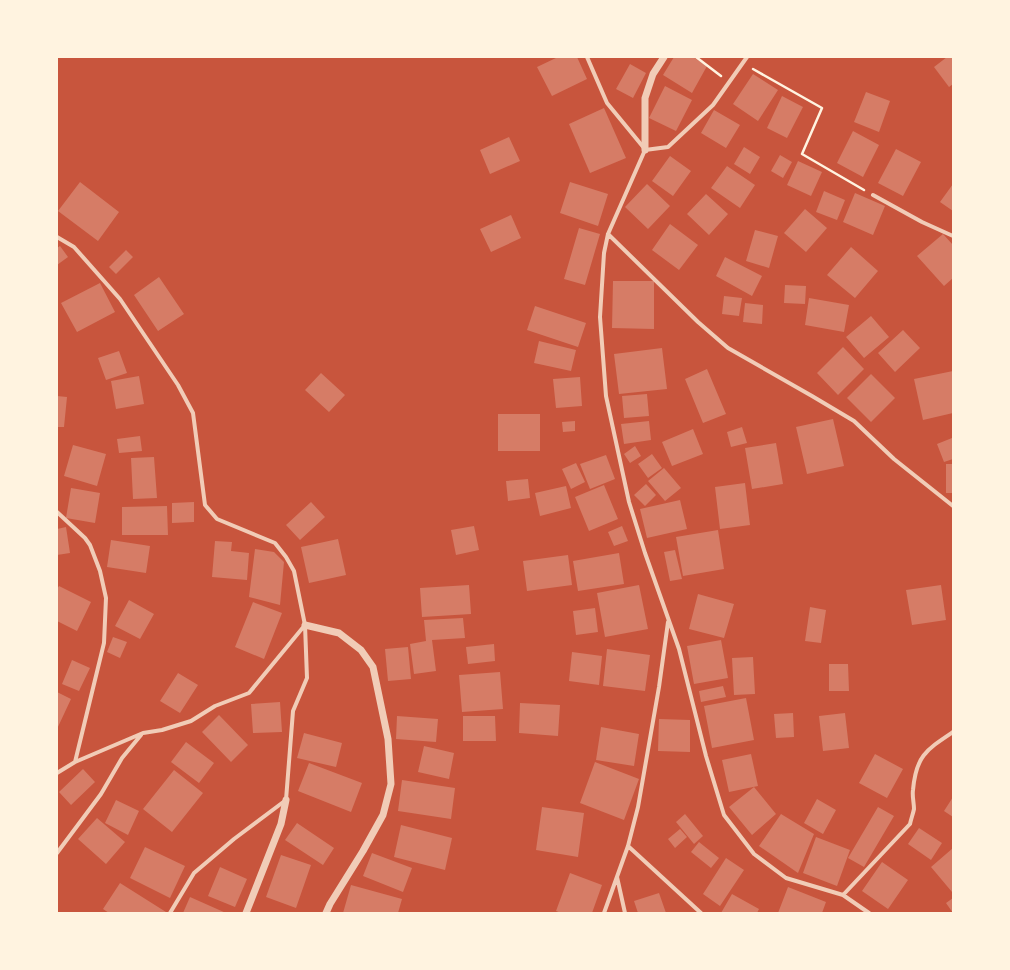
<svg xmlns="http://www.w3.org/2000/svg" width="1010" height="970" font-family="'Source Sans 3',sans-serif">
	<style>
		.building { fill: #d67c66 }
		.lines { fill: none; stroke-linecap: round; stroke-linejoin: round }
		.path { stroke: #fff3e0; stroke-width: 2.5 }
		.minor { stroke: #f1ccb7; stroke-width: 4 }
		.tertiary { stroke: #f1ccb7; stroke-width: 7 }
	</style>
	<rect width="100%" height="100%" fill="#c8553d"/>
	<path class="building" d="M558 57H577L587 79 552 96 537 67Z
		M674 57H693L707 66 692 93 663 75Z
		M947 57H953V84L949 87 934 67Z
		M630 64 646 73 633 98 616 89Z
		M753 74 778 90 758 121 733 104Z
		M665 86 692 100 676 131 649 118Z
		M866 92 890 101 879 132 854 122Z
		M782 96 803 107 787 138 767 128Z
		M604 108 626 158 590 173 569 124Z
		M714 110 740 125 726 148 701 133Z
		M853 131 879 145 863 177 837 163Z
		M509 137 520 161 490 174 480 150Z
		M744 147 760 157 750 174 734 164Z
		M896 149 921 162 903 196 878 183Z
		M780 155 792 162 783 178 771 171Z
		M670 156 691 171 673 196 652 181Z
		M798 161 822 172 811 196 787 185Z
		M727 166 755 185 740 208 711 188Z
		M80 182 119 212 98 241 58 211Z
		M570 182 608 194 598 226 560 213Z
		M647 184 670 206 648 229 625 207Z
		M953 184V211L940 202Z
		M824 191 845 200 837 220 816 212Z
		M855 193 885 206 873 235 843 222Z
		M706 194 728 214 709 235 687 214Z
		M805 209 827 228 806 252 784 233Z
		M511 215 521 238 491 252 480 229Z
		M670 224 698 245 679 270 652 250Z
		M579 228 600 234 585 285 564 279Z
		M755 230 778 236 769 268 746 261Z
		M943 234 953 245V278L944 286 917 256Z
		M60 246 68 257 57 265V248Z
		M851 247 878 271 855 298 827 275Z
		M126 250 133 257 116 274 109 267Z
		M725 257 762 276 752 296 716 276Z
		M159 277 184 314 158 331 134 295Z
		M613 281H654V329L612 328Z
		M100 283 115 312 77 332 61 303Z
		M785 285 806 286 805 304 784 303Z
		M724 296 742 298 739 316 722 314Z
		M809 298 849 305 844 332 805 325Z
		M745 303 763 305 762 324 743 322Z
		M535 306 586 323 578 347 527 330Z
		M871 316 889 337 864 358 846 337Z
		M903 330 920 348 895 372 878 353Z
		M539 341 576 350 571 371 534 363Z
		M843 347 864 369 838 395 817 373Z
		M662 348 667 389 619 394 614 354Z
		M119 351 127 373 106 380 98 358Z
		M707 369 726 414 703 423 685 379Z
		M953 371V413L923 420 914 379Z
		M321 373 345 395 329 412 305 390Z
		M871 374 895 398 871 422 847 398Z
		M139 376 144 404 116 409 111 381Z
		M580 377 582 406 556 408 553 379Z
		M647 394 649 416 624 418 622 396Z
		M57 396 67 397 64 427H57Z
		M498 414H540V451H498Z
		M833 419 844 466 807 474 796 427Z
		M575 421V431L563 432 562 422Z
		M649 421 651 440 624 444 621 424Z
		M742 427 747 443 731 447 727 432Z
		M693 429 703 454 672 466 662 442Z
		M140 436 142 451 119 453 117 439Z
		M952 438 953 459 944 462 937 444Z
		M776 443 783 484 752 489 745 448Z
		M73 445 106 454 97 486 64 476Z
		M635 446 641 456 630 463 624 454Z
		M652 454 662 468 648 478 638 464Z
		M606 455 615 479 590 489 580 464Z
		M154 457 157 498 133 499 131 458Z
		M576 463 585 482 571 489 562 469Z
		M946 464H953V493H946Z
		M664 468 681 488 665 501 648 481Z
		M528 479 530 498 508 501 506 481Z
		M745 483 750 525 720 529 715 487Z
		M646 484 656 495 645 506 634 495Z
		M604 485 618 519 589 531 575 497Z
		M566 486 571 508 540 516 535 493Z
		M71 488 100 493 95 523 66 518Z
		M680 500 687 529 647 538 640 509Z
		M194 502V522L172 523V503Z
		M311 502 325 517 300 540 286 525Z
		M167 506 168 535H122V507Z
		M474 526 479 550 456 555 451 530Z
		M622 526 628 541 614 546 608 532Z
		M66 527 70 553 57 555V529Z
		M718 530 724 569 683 576 676 537Z
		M338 539 346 575 309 583 301 547Z
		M111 540 150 546 146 573 107 567Z
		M215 541 232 542 231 551 249 553 247 580 212 577Z
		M255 549 274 552 284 562 280 605 249 597Z
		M675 550 682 579 670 581 664 552Z
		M619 553 624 584 578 591 573 561Z
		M568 555 572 585 527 591 523 561Z
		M469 585 471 614 422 617 420 588Z
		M639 585 648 629 605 637 597 593Z
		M941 585 946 620 912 625 906 590Z
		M59 586 91 602 77 631 57 621V589Z
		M698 594 734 604 724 638 689 629Z
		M129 600 154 614 140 639 115 626Z
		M253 602 282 613 264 659 235 647Z
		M810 607 826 610 821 643 805 641Z
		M595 608 598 632 576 635 573 611Z
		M463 618 465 638 432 640 436 671 414 674 410 644 426 641 424 620Z
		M113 637 127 642 120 658 107 652Z
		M721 640 728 678 694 684 687 646Z
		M494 644 495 661 468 664 466 647Z
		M408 647 411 679 388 681 385 649Z
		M607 649 650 655 645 691 603 686Z
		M572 652 602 656 599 685 569 681Z
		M753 657 755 694 734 695 732 658Z
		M72 660 90 668 79 691 62 684Z
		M829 664H848L849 691H829Z
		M500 672 503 709 462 712 459 675Z
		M178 673 198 685 180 713 160 701Z
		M723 686 726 697 701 702 699 691Z
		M57 692 71 699 57 729Z
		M746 698 754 740 712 748 704 706Z
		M280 702 282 732 253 733 251 704Z
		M520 703 560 705 558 736 519 733Z
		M793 713 794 737 776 738 774 714Z
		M845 713 849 748 823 751 819 716Z
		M219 715 248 745 231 762 202 732Z
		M397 716 438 719 436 742 396 739Z
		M463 716H495L496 741H463Z
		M659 719 690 720V752L658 751Z
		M601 727 639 734 634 766 596 760Z
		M304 733 342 743 336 767 297 758Z
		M186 742 214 763 199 783 171 762Z
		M424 746 454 753 449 779 418 772Z
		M751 754 758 786 729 792 722 760Z
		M875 754 903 769 887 798 859 783Z
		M595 762 639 779 624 820 580 803Z
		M309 763 362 783 351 812 298 791Z
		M83 769 95 782 71 805 59 792Z
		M174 770 203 793 172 832 143 809Z
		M402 780 455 788 451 819 398 811Z
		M754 787 776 814 752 835 729 807Z
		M953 797V817L944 811Z
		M817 799 836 810 823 834 804 823Z
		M116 800 139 811 128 835 105 823Z
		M542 807 584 813 578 857 536 850Z
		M878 807 894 816 864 867 848 858Z
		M685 814 703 836 694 844 676 822Z
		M781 814 814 834 798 873 759 846Z
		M97 818 125 842 106 864 78 839Z
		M297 823 334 848 323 865 285 840Z
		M401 825 452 838 445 870 394 857Z
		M919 828 942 843 931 860 908 844Z
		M680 829 687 837 675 848 668 839Z
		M816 837 850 850 837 886 803 873Z
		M699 842 719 858 711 868 691 852Z
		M145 847 185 866 170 898 130 878Z
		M953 848V891L952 892 931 867Z
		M372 853 412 868 403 892 363 876Z
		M281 855 311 865 296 908 266 897Z
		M726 858 744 870 720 906 703 894Z
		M882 862 908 880 888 909 862 891Z
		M220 867 247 879 235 907 208 896Z
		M570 873 602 885 592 913H561L556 911Z
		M120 883 166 912 165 913H109L103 909Z
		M351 885 402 899 398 913H343Z
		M788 887 826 902 822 913H778Z
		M659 893 666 913H638L634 901Z
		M732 894 759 909 757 913H721Z
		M190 897 226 913H183Z
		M953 898V913L946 903Z"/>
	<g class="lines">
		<path class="path" d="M696 57 721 76
			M753 69 822 108 802 154 864 190"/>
		<path class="minor" d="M587 57 607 103 644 148
			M645 150 608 234 604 253 600 317 606 396 629 502 645 553 679 649 706 756 724 815 754 854 786 878 843 895 869 913
			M645 150 668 147 713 105 747 57
			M873 195 922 222 953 236
			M608 234 698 322 728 348 812 396 854 421 894 459 953 506
			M57 237 74 247 120 299 178 385 193 413 205 505 217 519 275 543 286 557 294 571 305 625 307 678 293 711 286 800 234 839 194 873 170 913
			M57 512 85 538 90 545 100 571 106 598 104 643 75 762
			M57 773 75 762 143 733 162 730 191 721 215 706 249 693 305 625
			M628 846 701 913
			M57 853 101 794 122 758 141 735
			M617 877 625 913
			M843 895 910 824C911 819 913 814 914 809 914 803 912 796 913 790 916 756 926 750 953 732
			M604 913 628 846 638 807 659 687 668 622"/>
		<path class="tertiary" d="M645 150V98L653 74 664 57
			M305 625 339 633 361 650 373 667 388 739 391 784 383 815 363 851 330 904 326 913
			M246 913 281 824 286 800"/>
	</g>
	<rect width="1010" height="970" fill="none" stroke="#fff3e0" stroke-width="116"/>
</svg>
